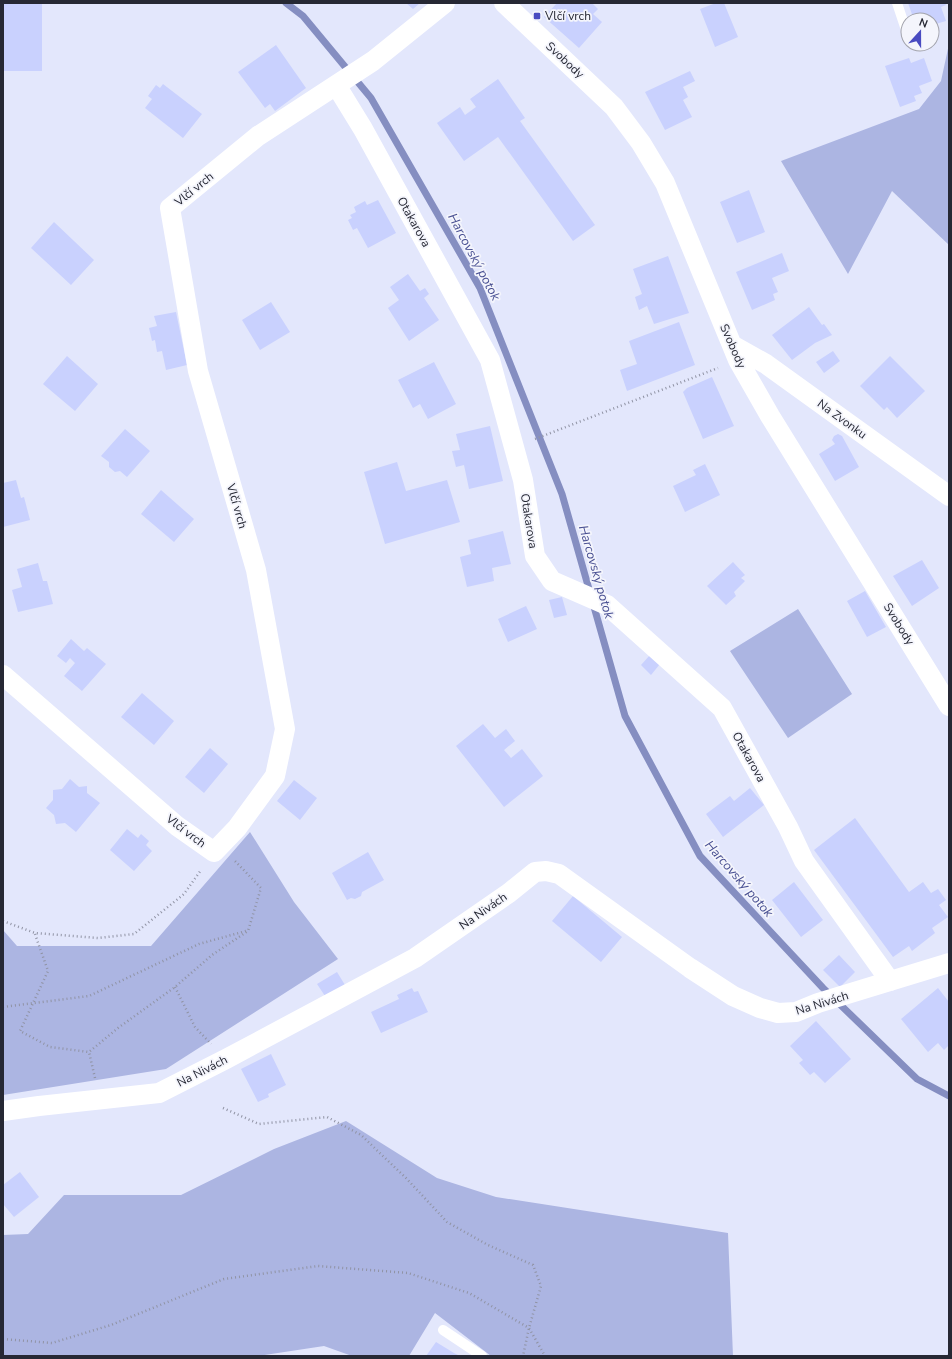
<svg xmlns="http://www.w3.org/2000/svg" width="952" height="1359" font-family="'Nunito Sans',sans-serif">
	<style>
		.green { fill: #acb5e2 }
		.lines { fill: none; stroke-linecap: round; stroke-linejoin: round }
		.stream { stroke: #858ec1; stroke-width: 7 }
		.building { fill: #c9d1fe }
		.path { stroke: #9093a4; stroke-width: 2.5; stroke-dasharray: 1 3; stroke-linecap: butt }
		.service { stroke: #fff; stroke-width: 10 }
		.minor { stroke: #fff; stroke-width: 20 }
		.poi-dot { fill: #494bc1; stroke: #f4f5fc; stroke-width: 1.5 }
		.labels { text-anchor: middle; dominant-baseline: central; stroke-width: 3.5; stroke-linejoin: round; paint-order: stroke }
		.poi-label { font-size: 12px; fill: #262834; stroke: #f4f5fc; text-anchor: start }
		.street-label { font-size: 12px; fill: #262834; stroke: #f4f5fc }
		.water-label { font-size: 13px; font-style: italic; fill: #484f92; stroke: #f4f5fc }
	</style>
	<rect width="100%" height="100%" fill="#e3e7fc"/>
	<path class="green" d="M949 44V245L892 191 848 274 781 161 919 109 941 81Z
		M798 609 852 694 788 738 730 651Z
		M250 832 294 902 338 959 166 1069 3 1095V930L17 946H151Z
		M346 1121 437 1178 496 1197 728 1233 733 1356H491L435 1313 409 1356H352L324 1346 258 1356H3V1235L28 1234 64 1195H181L274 1149Z"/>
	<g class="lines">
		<path class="stream" d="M286 3 303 16 371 98 480 288 562 494 625 716 700 856 823 988 917 1079 949 1096"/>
	</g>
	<path class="building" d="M3 3H42V71H3Z
		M406 3H420L413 9Z
		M557 3H592L598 9 593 14 602 22 579 48 544 17Z
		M716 3H724L738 37 715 47 700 9Z
		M908 3H945L946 5 941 7 946 21 932 25V20H914Z
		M276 45 306 88 275 111 270 104 265 108 238 72Z
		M909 58 911 63 924 58 932 81 919 86 922 93 914 96 916 101 900 107 885 66Z
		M690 71 695 81 683 87 688 97 683 100 692 117 665 130 645 92Z
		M498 79 525 118 520 121 595 225 573 241 498 137 464 161 437 123 460 107 465 115 476 107 470 99Z
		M163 84 202 114 183 138 145 108 152 99 148 96 156 85 160 88Z
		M749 190 765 232 737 243 720 202Z
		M378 200 396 233 368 248 357 228 353 230 348 220 352 218 350 215 356 212 354 207 365 201 367 205Z
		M54 222 94 260 71 285 31 248Z
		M782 253 789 271 772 278 778 292 773 294 775 300 752 310 736 272Z
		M668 256 689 313 654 324 647 306 639 310 635 297 642 294 633 269Z
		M408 274 420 291 425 288 429 294 424 298 439 320 409 341 388 308 399 300 390 287Z
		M271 302 290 332 260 350 242 320Z
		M809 307 822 325 824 324 832 335 815 343 792 360 772 335Z
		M176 312 187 365 166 370 162 351 157 352 155 340 152 341 149 328 157 326 154 316Z
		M679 322 695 365 627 391 620 370 637 364 629 341Z
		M833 351 840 361 824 373 816 362Z
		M67 356 98 384 75 411 43 384Z
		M890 356 925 391 897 418 887 407 884 410 860 386Z
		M434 362 456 404 428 419 420 404 413 408 398 380Z
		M712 377 734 426 703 439 683 392 687 388Z
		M490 426 503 481 469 489 464 465 456 467 452 451 460 450 456 434Z
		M125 429 150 451 127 477 120 471 115 472 109 467V462L101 456Z
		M838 434 842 436 859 467 835 481 819 454 835 444 832 440 834 436Z
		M397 462 406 491 447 480 460 522 385 544 364 472Z
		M705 464 720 495 685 512 673 486 696 475 693 470Z
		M16 480 21 498 24 497 30 520 3 527V483Z
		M161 490 194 519 174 542 141 514Z
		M503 531 511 564 492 568 494 581 467 587 460 557 471 554 468 540Z
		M922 560 939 588 912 606 893 576Z
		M733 562 745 575 741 578 745 581 734 592 736 596 726 605 707 586Z
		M38 563 43 581H47L53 604 18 612 12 590 22 587 17 569Z
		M865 591 886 627 867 637 847 601Z
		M562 597 567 615 554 618 549 600Z
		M526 606 537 629 508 642 498 619Z
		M71 639 84 651 87 648 106 664 82 691 64 676 75 663 70 658 66 663 57 656Z
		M650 655 660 664 651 675 641 665Z
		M142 693 174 721 154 745 121 717Z
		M483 724 495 738 506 729 515 741 504 750 511 758 522 749 543 776 504 807 456 746Z
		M210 748 228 764 204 793 185 777Z
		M70 779 79 787 87 786V793L100 803 76 832 65 823 56 824 54 815 46 808 53 800V790L62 789Z
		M294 780 317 798 300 820 277 801Z
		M750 788 764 805 723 837 706 814 730 796 734 801Z
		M855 818 909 892 923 882 931 893 938 889 946 900 939 905 948 917 932 928 935 933 912 951 909 946 893 957 814 850Z
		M127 829 138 838 141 834 149 841 146 845 152 851 134 871 110 850Z
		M368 852 384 880 362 892 361 896 355 899 351 898 347 900 332 873Z
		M794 882 823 920 801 937 772 900Z
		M573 896 622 937 601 962 552 921Z
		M839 955 855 972 840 987 823 970Z
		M337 972 345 985 325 996 317 984Z
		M412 988 414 992 418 991 428 1012 381 1033 371 1012 399 999 397 995Z
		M938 988 949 1002V1045L944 1050 938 1043 928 1052 901 1019Z
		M816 1021 851 1059 825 1083 814 1072 810 1075 799 1063 803 1060 790 1046Z
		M271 1054 286 1085 268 1094 269 1097 258 1102 241 1069Z
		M20 1172 39 1197 14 1217 3 1204V1185Z
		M436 1342 454 1353 460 1356H426Z"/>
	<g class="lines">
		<path class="path" d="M535 439 718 368
			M3 921 35 933 98 938 134 934 184 894 201 870
			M35 934 48 971 20 1031 50 1047 89 1052
			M175 987 195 1027 211 1044
			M3 1007 89 996 199 944 246 931
			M95 1078 89 1052 118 1028 175 987 212 955 248 931 261 888 235 861
			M223 1108 259 1124 327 1117 361 1135 406 1178 447 1222 488 1245 533 1265 541 1286 529 1328 523 1356
			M3 1339 52 1343 111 1325 224 1279 318 1266 408 1273 469 1293 529 1328 545 1356
			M947 1356H949"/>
		<path class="service" d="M897 3 908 36
			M443 1330 482 1356"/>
		<path class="minor" d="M504 3 614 107 641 143 665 183 738 360 770 416 949 706
			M336 85 363 129 490 360 523 480 535 556 552 581 607 605 722 708 788 827 804 861 890 981
			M732 345 766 364 949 496
			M3 675 177 826 214 852 237 828 275 776 285 729 256 570 198 371 170 208 258 136 373 61 445 3
			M3 1111 39 1106 159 1093 226 1059 415 958 509 893 535 872 546 871 559 874 690 968 733 996 760 1008 778 1013 796 1012 818 1003 949 963"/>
	</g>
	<rect class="poi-dot" x="533" y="12" width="8" height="8" rx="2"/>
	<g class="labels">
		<g class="poi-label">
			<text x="545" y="16">Vlčí vrch</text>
		</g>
		<g class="street-label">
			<text transform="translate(565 60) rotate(43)">Svobody</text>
			<text transform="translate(194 189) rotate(-39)">Vlčí vrch</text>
			<text transform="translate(414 222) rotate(61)">Otakarova</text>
			<text transform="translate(733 346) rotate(66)">Svobody</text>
			<text transform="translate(842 419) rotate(36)">Na Zvonku</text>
			<text transform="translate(237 506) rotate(74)">Vlčí vrch</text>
			<text transform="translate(529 521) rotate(81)">Otakarova</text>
			<text transform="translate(899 624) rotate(58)">Svobody</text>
			<text transform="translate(749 757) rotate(61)">Otakarova</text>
			<text transform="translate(186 831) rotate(37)">Vlčí vrch</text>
			<text transform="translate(483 911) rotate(-35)">Na Nivách</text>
			<text transform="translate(822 1003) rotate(-17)">Na Nivách</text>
			<text transform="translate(202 1071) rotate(-27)">Na Nivách</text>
		</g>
		<g class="water-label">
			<text transform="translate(474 257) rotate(62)">Harcovský potok</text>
			<text transform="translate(596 572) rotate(74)">Harcovský potok</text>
			<text transform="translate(739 879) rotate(49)">Harcovský potok</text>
		</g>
	</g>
	<rect width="952" height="1359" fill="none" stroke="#262834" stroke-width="8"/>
	<g transform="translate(920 32) rotate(21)"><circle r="19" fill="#f4f5fc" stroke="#a2a3ac"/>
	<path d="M0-3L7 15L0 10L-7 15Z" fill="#494bc1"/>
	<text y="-6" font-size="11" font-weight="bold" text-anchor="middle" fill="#262834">N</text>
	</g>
</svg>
